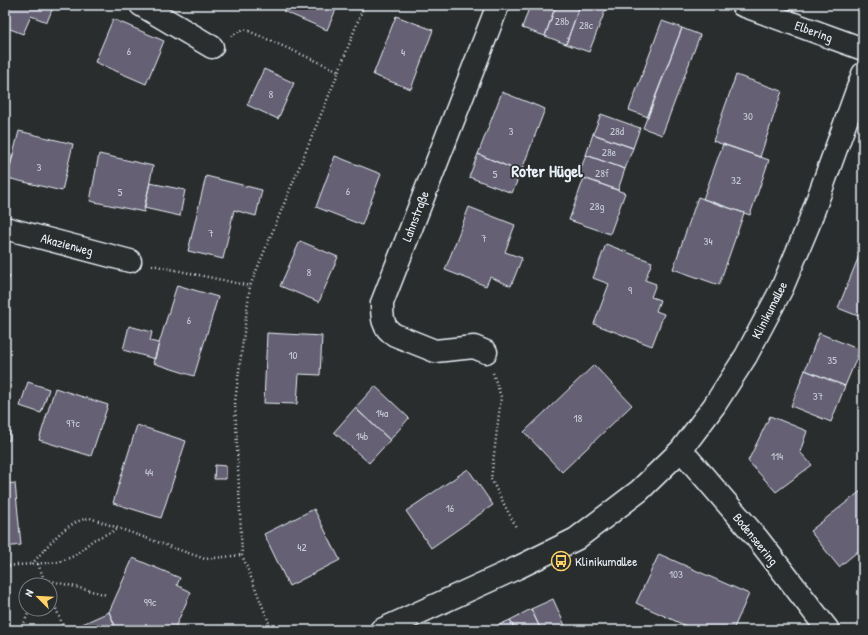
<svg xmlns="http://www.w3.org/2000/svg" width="868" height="635" font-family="'Patrick Hand',sans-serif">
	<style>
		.building { fill: #656173; stroke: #e8f1f8 }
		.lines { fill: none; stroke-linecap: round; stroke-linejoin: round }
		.minor-casing { stroke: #e8f1f8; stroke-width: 25 }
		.path { stroke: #e8f1f8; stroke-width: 2.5; stroke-dasharray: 1 3; stroke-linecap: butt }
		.minor { stroke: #2a2d2e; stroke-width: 22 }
		.labels { text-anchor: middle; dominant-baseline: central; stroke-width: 3.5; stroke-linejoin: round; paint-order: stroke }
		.number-label { font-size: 11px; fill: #c7cdd7 }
		.street-label { font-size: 13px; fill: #e8f1f8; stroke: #2a2d2e }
		.poi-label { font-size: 13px; fill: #e8f1f8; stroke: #2a2d2e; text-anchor: start }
		.district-label { font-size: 17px; font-weight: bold; fill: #e8f1f8; stroke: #2a2d2e }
	</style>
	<rect width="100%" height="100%" fill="#2a2d2e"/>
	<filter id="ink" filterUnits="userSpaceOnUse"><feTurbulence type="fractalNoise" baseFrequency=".025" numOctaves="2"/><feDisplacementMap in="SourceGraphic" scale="8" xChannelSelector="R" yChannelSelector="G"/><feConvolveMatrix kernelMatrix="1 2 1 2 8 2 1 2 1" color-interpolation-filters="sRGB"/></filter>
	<g filter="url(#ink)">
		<path class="building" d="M5 5H54L47 22 31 16 23 34 5 27Z
			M285 5H338L327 30 283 11Z
			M530 5H556L545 36 522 28Z
			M556 5H580L566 44 545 36Z
			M580 5 607 6 589 52 566 44Z
			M396 16 433 30 411 89 373 75Z
			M113 19 164 41 146 84 95 62Z
			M662 21 682 28 648 117 629 110Z
			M682 28 700 35 662 135 643 128Z
			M264 69 294 83 278 119 247 105Z
			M736 75 782 91 760 157 713 141Z
			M502 92 545 109 521 172 478 154Z
			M601 114 640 128 633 148 593 134Z
			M19 131 73 144 62 191 7 178Z
			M593 134 633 148 625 169 586 155Z
			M723 144 769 160 750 215 703 199Z
			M5 153 13 155 7 178H5Z
			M99 154 153 166 144 212 90 201Z
			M478 154 521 172 512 193 469 177Z
			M586 155 625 169 618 190 578 176Z
			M335 156 381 174 362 225 316 207Z
			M206 176 262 190 256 216 234 210 223 259 188 251Z
			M584 178 625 193 610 234 569 220Z
			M150 183 185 190 180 216 144 208Z
			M698 197 744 213 719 285 673 269Z
			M469 207 515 225 505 252 522 258 511 286 490 277 486 286 445 270Z
			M300 241 338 257 319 302 280 286Z
			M606 244 652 262 645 280 656 284 651 297 660 300 656 311 664 314 652 346 594 324 609 284 593 278Z
			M863 246V318L838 308Z
			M5 274 10 276 5 287Z
			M177 285 218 297 194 376 153 363Z
			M129 326 152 332 150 341 159 343 155 359 123 350Z
			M267 333 322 336 320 375 299 374 297 404 264 403Z
			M819 333 860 350 845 386 805 370Z
			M594 365 632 405 562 472 524 432Z
			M805 370 845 386 831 422 791 406Z
			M28 382 49 389 41 413 20 406Z
			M375 386 409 418 390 440 355 408Z
			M55 388 108 405 91 456 39 440Z
			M5 391 10 440 5 441Z
			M355 408 390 440 369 463 334 432Z
			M770 416 807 431 800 452 812 465 776 492 748 461Z
			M137 425 186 441 161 518 113 503Z
			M215 465 226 466V479H214Z
			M468 469 493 505 431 548 406 511Z
			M15 483 21 545 5 547V484Z
			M862 490 863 547 839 567 810 531Z
			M314 509 340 560 289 586 264 534Z
			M659 554 749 594 733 630H695L636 603Z
			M133 558 180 578 177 585 191 592 174 630H167L158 626 157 630H117L109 612Z
			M553 599 567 630H541L531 609Z
			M531 609 541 630H515L510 620Z
			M109 612 117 630H69Z
			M510 620 515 630H488Z"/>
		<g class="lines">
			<g class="minor-casing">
				<path id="minor" d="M141 5 212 47
					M742 5 863 49
					M5 228 130 261
					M486 352 474 347 435 351 395 335C382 328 382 317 382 303L498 5
					M681 450 757 538 828 630
					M381 630 519 567 576 539 639 491 681 450 714 406 746 356 782 288 808 226 863 74"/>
			</g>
			<path class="path" d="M231 36 244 29 339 71
				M152 265 250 286
				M493 373 501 397 491 479 516 527
				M32 564C47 547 65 521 90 518L205 559 242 555
				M38 564 44 579 41 585
				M5 566 59 562 74 556 93 540 118 529
				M46 585 44 579 107 595
				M50 594 63 626
				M21 630 30 609
				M272 630 242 555 235 402 250 286 339 71 364 5"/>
			<use href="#minor" class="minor"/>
		</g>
	</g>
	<defs>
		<g id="bus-ring" transform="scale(1)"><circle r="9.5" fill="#2a2d2e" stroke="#ffd166" stroke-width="1.5"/><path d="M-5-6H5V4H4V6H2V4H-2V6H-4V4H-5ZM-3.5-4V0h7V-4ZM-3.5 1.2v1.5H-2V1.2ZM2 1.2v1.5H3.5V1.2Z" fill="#ffd166"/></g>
	</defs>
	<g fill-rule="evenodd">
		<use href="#bus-ring" x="561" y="561"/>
	</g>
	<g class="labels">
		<g class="number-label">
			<text x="562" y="21">28b</text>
			<text x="586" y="25">28c</text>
			<text x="129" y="51">6</text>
			<text x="403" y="52">4</text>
			<text x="271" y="94">8</text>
			<text x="748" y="116">30</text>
			<text x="511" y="131">3</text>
			<text x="617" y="131">28d</text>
			<text x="609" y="152">28e</text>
			<text x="39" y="167">3</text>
			<text x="602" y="173">28f</text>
			<text x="495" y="174">5</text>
			<text x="736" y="180">32</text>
			<text x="348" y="191">6</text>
			<text x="120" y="192">5</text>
			<text x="597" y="206">28g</text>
			<text x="211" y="233">7</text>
			<text x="484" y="238">7</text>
			<text x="708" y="241">34</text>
			<text x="309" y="272">8</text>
			<text x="630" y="290">9</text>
			<text x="189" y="320">6</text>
			<text x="293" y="355">10</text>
			<text x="832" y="360">35</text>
			<text x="818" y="396">37</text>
			<text x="382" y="413">14a</text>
			<text x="578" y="418">18</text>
			<text x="73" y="423">97c</text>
			<text x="362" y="436">14b</text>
			<text x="777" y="456">114</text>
			<text x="149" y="472">44</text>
			<text x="450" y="508">16</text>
			<text x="302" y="547">42</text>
			<text x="676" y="574">103</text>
			<text x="150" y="602">99c</text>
		</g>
		<g class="street-label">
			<text transform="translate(814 31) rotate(20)">Elbering</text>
			<text transform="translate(415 216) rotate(-69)">Lahnstraße</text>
			<text transform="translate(67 244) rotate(15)">Akazienweg</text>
			<text transform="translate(769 310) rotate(-63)">Klinikumallee</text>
			<text transform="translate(756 539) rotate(51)">Bodenseering</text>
		</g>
		<g class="poi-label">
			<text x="575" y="561">Klinikumallee</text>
		</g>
		<g class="district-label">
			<text x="547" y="170">Roter Hügel</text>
		</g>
	</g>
	<rect width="868" height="635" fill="none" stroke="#2a2d2e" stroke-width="20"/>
	<rect x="10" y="10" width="848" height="615" fill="none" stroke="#e8f1f8" stroke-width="1.5" filter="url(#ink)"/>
	<g transform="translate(38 597) rotate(294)"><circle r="19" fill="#2a2d2e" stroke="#767b7f"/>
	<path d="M0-3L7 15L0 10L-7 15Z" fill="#ffd166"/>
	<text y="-6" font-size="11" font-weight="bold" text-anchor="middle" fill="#e8f1f8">N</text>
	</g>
</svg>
